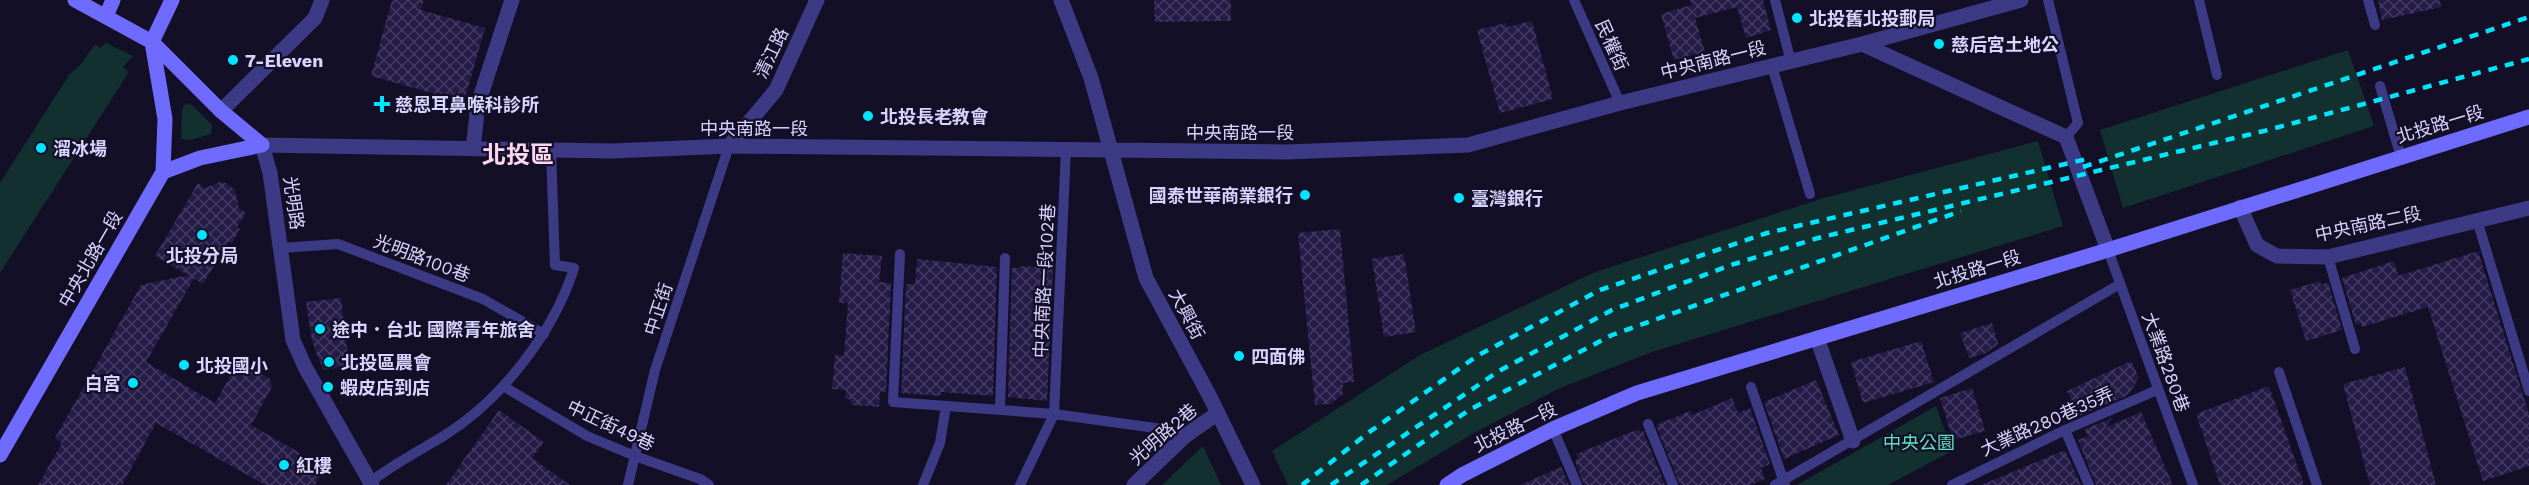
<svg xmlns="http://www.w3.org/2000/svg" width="2529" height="485" font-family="'Work Sans','Noto Sans TC',sans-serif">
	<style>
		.green { fill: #12302f }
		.building { fill: url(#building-cross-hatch) }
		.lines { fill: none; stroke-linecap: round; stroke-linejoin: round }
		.lane { stroke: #3d3a85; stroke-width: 10 }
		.street { stroke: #3d3a85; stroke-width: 15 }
		.secondary { stroke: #6f6bff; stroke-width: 15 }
		.rail { stroke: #00e5ff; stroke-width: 4.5; stroke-dasharray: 9 8; stroke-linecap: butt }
		.poi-dot { fill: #00e5ff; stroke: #130f26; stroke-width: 2 }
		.labels { text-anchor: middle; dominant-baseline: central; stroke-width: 4.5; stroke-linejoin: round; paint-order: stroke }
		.poi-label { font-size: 18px; font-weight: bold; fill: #d9d4ff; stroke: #130f26; text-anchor: start }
		.street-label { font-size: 18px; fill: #d9d4ff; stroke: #130f26 }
		.park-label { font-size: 18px; fill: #5fe0c0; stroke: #130f26 }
		.district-label { font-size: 24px; font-weight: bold; fill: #ffd6f0; stroke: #130f26 }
	</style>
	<defs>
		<pattern id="building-cross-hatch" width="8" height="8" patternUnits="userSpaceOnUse" patternTransform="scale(1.5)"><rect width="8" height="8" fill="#241b47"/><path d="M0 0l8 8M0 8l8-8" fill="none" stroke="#433b63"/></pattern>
	</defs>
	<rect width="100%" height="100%" fill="#130f26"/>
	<path class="green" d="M106 43 133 56 123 67 129 72 0 273V183L69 75 81 64 95 44 100 48Z
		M2348 50 2374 126 2123 208 2100 130Z
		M185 103 192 105 212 125 211 134 191 140 181 139 182 110Z
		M2038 141 2063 226 1652 352 1558 389 1474 433 1387 485H1288L1272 451 1420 355 1595 272 1824 198Z
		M1936 406 1952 451 1888 485H1797Z
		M1203 446 1221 485H1162Z"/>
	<path class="building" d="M392 0H424L421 10 485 28 464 102 371 76Z
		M1154 0H1231V21L1155 22Z
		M1690 0H1763L1771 30 1746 38 1737 7 1695 18Z
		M2378 0H2440L2441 7 2382 20Z
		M1691 5 1705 52 1674 60 1661 14Z
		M1532 21 1553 99 1500 113 1477 30 1506 23 1507 27Z
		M220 182 226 183 235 190 239 208 246 213 237 227 240 229 232 243 229 241 203 284 194 278 146 362 215 403 239 361 270 379 272 387 251 425 300 453 297 458 322 472 315 485H265L156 423 122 485H38L62 443 55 438 141 285 188 275 155 256 198 183 205 188Z
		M1340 229 1354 382 1343 383V394L1331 404 1315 405 1298 233Z
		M2478 251 2529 414V466L2483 481 2428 307 2362 327 2361 324 2356 325 2342 278 2394 261 2398 276Z
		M843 253 882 256 879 282 891 283 886 392 880 391 879 407 852 405 849 399H845L846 390 832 389 835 355 844 356 848 303H839Z
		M1404 254 1416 332 1384 337 1372 259Z
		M917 259 997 267 993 396 941 392V396L901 393 906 284H915Z
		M1020 266 1053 268 1047 401 1008 397 1012 268H1020Z
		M2320 281 2321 285 2328 282 2342 330 2306 341 2290 290Z
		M341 298 349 366 323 370 312 341 306 302Z
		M1992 323 1998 344 1986 353 1969 358 1960 333Z
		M1921 341 1934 382 1863 403 1851 362Z
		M2131 361 2139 378 2128 395 2079 416 2067 391Z
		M2405 367 2436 485H2370L2343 384Z
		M1816 380 1839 435 1784 459 1764 402Z
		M2269 386 2304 485H2220L2196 414Z
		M1972 388 1985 431 1953 440 1940 398Z
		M1732 398 1738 413 1750 408 1770 464 1761 468 1765 479 1751 485H1680L1656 425 1690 411 1692 415Z
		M499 410 544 442 532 458 570 485H446Z
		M2141 412 2173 485H2096L2078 440 2088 436 2085 429 2112 418 2105 428Z
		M1639 429 1640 432 1643 431 1665 485H1584L1575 461 1578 459 1576 454Z
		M2065 450 2081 485H1981Z
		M1561 467 1569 485H1520Z"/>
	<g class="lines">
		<path class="lane" d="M1574 0 1620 103
			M1775 0 1791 62
			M2048 0 2078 123 2066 137
			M2199 0 2217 75
			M2368 0 2375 25
			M1772 66 1810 194
			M2380 86 2401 157
			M2477 220 2529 391
			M280 248 338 244 483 299 544 334
			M2108 250 2193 485
			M900 254 893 402 1054 414 1066 149
			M2328 257 2355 349
			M2279 372 2317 485
			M503 386 587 436 635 456 700 479 709 485
			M1751 387 1785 485
			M1000 408 1005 258
			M1648 424 1673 485
			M1553 429 1577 485
			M2065 430 2089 485
			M368 485C379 472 428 446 445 435 502 399 554 332 574 268L555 265 551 150
			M628 485 655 370 729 146
			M923 485 940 443 946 406
			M1020 485 1054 414 1170 430 1185 436
			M1775 485 2120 284
			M1952 485 2065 430 2157 390"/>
		<path class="street" d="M1061 0 1091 78 1146 278 1209 395 1253 485
			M1862 44 2066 137 2108 250
			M221 111 315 18 322 0
			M729 146 776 90 817 0
			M473 149 478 104 512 0
			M2240 207 2257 245 2277 256 2328 257 2529 208
			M1817 338 1853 441
			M372 485 305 367 293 340 270 173 262 145 612 151 729 146 1287 152 1468 145 1620 103 1862 44 2021 0
			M1134 485 1185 436 1218 413"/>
		<path class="secondary" d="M75 0 152 42 221 111 262 145
			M106 16 113 0
			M152 42 165 119 163 172
			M152 42 172 0
			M0 455 163 172 200 158 262 145
			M1447 485 1462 475 1553 429 1637 393 2108 250 2529 117"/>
		<path class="rail" d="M2083 167 2529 17
			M1302 485 1368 433 1477 356 1600 290 1767 233 2091 158
			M1331 485 1499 371 1612 310 1731 265 1818 238 2268 130 2529 59
			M1361 485 1469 410 1612 335 1961 211"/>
	</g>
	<g class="poi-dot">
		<circle cx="1797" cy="18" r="6"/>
		<circle cx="1939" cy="44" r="6"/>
		<circle cx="233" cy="60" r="6"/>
		<path d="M379 95h6v6h6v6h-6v6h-6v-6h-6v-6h6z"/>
		<circle cx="868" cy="116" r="6"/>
		<circle cx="41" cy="148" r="6"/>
		<circle cx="1305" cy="195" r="6"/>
		<circle cx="1459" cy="198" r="6"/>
		<circle cx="202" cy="235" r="6"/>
		<circle cx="320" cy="329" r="6"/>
		<circle cx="1239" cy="356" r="6"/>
		<circle cx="329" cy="362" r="6"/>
		<circle cx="184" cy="365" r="6"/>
		<circle cx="133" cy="383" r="6"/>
		<circle cx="328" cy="387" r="6"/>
		<circle cx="284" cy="465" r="6"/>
	</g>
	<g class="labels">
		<g class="poi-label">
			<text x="1809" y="18">北投舊北投郵局</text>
			<text x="1951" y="44">慈后宮土地公</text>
			<text x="245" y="60">7-Eleven</text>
			<text x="395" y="104">慈恩耳鼻喉科診所</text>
			<text x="880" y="116">北投長老教會</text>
			<text x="53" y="148">溜冰場</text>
			<text x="1293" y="195" text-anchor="end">國泰世華商業銀行</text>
			<text x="1471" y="198">臺灣銀行</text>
			<text x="202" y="255" text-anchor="middle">北投分局</text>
			<text x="332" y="329">途中．台北 國際青年旅舍</text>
			<text x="1251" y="356">四面佛</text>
			<text x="341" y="362">北投區農會</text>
			<text x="196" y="365">北投國小</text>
			<text x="121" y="383" text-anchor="end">白宮</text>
			<text x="340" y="387">蝦皮店到店</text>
			<text x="296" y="465">紅樓</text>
		</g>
		<g class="street-label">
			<text transform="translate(1612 45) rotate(66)">民權街</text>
			<text transform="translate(771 53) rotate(-64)">清江路</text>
			<text transform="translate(1713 60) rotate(-14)">中央南路一段</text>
			<text transform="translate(2440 124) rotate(-17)">北投路一段</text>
			<text x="754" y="128">中央南路一段</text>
			<text x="1240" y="132">中央南路一段</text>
			<text transform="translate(294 203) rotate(82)">光明路</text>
			<text transform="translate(2368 224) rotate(-12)">中央南路二段</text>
			<text transform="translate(422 258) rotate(21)">光明路100巷</text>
			<text transform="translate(90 259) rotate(-60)">中央北路一段</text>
			<text transform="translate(1977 269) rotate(-17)">北投路一段</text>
			<text transform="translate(1044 281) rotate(-87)">中央南路一段102巷</text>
			<text transform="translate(658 309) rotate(-72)">中正街</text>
			<text transform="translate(1187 314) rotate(62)">大興街</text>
			<text transform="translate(2166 362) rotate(70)">大業路280巷</text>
			<text transform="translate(2047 421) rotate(-24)">大業路280巷35弄</text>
			<text transform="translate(611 425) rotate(25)">中正街49巷</text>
			<text transform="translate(1515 427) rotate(-26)">北投路一段</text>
			<text transform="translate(1163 434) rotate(-41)">光明路2巷</text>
		</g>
		<g class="park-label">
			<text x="1919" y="442">中央公園</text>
		</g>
		<g class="district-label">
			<text x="518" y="155">北投區</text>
		</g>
	</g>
</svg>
